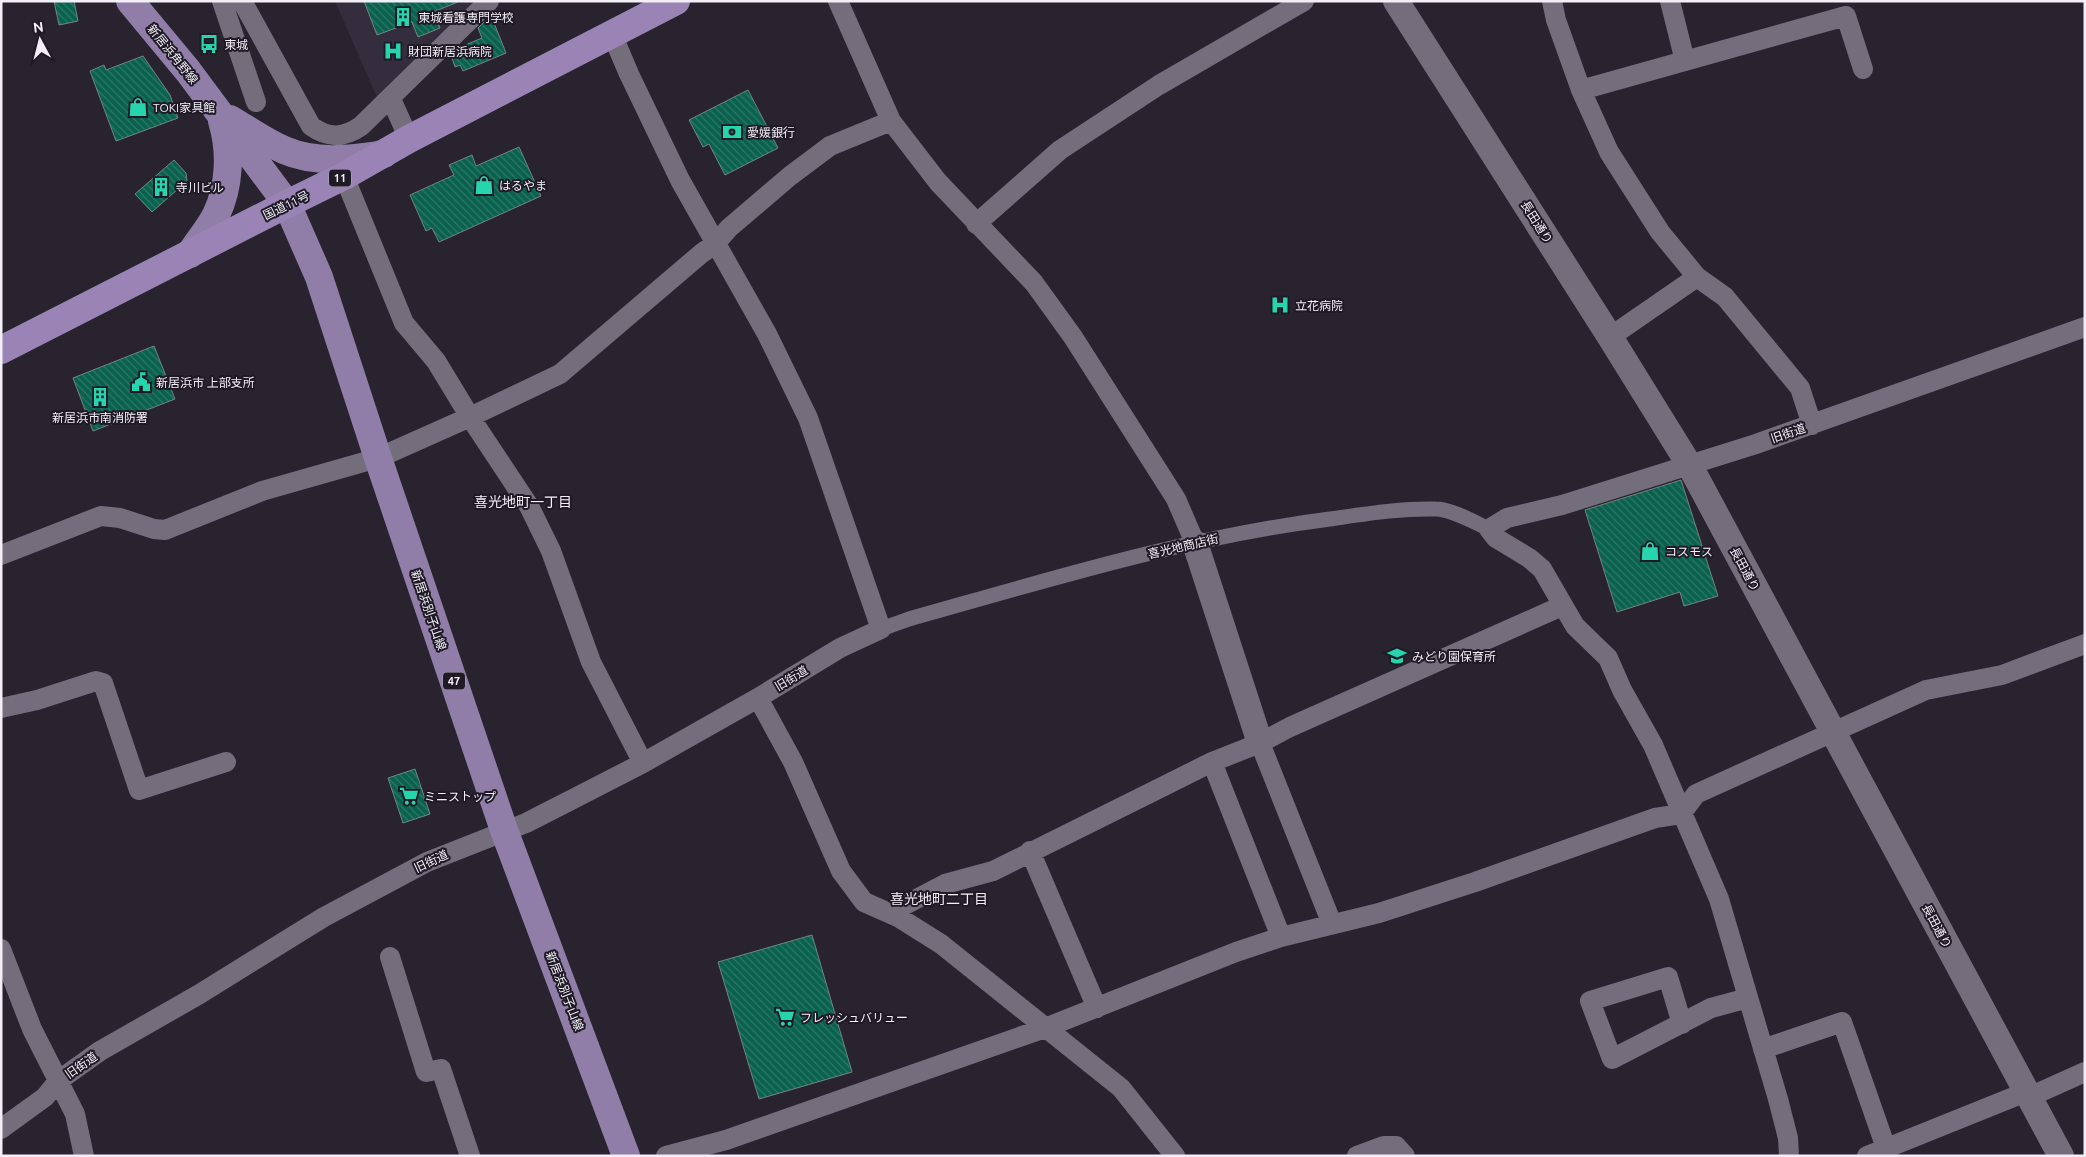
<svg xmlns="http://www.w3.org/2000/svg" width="2086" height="1157" font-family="Ubuntu,'Noto Sans JP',sans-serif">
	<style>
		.built { fill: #342d3e }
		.building { fill: url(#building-back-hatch); stroke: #73857f }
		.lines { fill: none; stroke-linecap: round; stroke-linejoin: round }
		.pedestrian { stroke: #736d7c; stroke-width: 15 }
		.minor { stroke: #736d7c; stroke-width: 20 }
		.tertiary { stroke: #736d7c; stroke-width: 26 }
		.primary { stroke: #907ea8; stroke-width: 28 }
		.trunk { stroke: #9a84b6; stroke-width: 28 }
		.labels { text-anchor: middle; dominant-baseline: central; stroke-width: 4; stroke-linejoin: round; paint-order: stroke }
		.shield { fill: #1f1a25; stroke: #b3afb8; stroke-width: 1 }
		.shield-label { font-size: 11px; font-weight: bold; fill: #f2eff7 }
		.poi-label { font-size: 12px; fill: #f2eff7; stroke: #1f1a25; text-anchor: start }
		.street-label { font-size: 12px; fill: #f2eff7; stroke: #1f1a25 }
		.neighbourhood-label { font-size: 14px; fill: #f2eff7; stroke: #1f1a25 }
	</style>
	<defs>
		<pattern id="building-back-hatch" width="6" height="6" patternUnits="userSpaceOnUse" patternTransform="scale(1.25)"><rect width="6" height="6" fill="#09614e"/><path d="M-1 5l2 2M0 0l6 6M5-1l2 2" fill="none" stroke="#2d7868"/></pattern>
	</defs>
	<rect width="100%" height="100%" fill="#28232f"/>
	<path class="built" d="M335 1H483L378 100Z"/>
	<path class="building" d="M54 1H74L78 21 59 25Z
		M364 1H458V2L433 12 440 28 418 37 412 22 377 35Z
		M492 18 506 53 463 71 460 65 455 67 451 55 458 48 482 38 478 28 485 21Z
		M143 56 170 95 178 118 116 141 90 71 104 65 106 70Z
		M748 90 778 148 725 175 709 144 703 147 689 120Z
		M519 147 541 196 439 242 432 228 426 231 410 195 454 175 449 165 472 155 476 166Z
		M174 160 186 173 187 181 152 212 135 194Z
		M154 346 175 399 93 431 73 378Z
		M1681 480 1718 596 1684 606 1680 592 1617 612 1585 510Z
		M415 769 430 814 403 823 388 778Z
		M812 935 852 1072 759 1099 718 962Z"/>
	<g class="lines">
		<path class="pedestrian" d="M881 629 909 619C1048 580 1187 537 1330 519 1365 514 1401 508 1436 509 1451 509 1474 522 1489 529"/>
		<path class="minor" d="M222 1 256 102
			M242 1 311 126C329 139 344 138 361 126L489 1
			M838 1 891 121 938 182 1034 283 1073 337 1176 499 1195 543
			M1552 1 1556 20 1581 90 1609 152 1660 232 1697 277 1725 297 1800 388 1812 425
			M1670 1 1685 61
			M1581 90 1846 16 1863 69
			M391 99 409 139
			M344 176 404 323 436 361 470 417 529 506 551 551 591 662 643 763
			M976 224 1060 150 1159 85 1304 1
			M1610 337 1697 277
			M1 555 101 516 120 518 154 529 165 530 262 491 378 458 470 417 560 374 702 253 715 244 729 228 790 176 830 146 891 121
			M758 698 793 762 841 871 864 902 898 917 941 944 1121 1088 1175 1156
			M1 708 37 700 96 681 103 683 139 790 226 762
			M1260 743 1332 924
			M1212 762 1281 937
			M1030 851 1097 1008
			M898 917 903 906 945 884 993 871 1166 785 1212 762 1260 743 1290 727 1562 606
			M1 949 32 1029 75 1114 84 1156
			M390 957 426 1072 441 1069 470 1156
			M1682 1024 1668 977 1590 1001 1612 1059 1711 1008 1748 998
			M1763 1049 1842 1022 1886 1148
			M2029 1097 2085 1072
			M1 1129 45 1097 58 1081 100 1051 198 995 324 917 427 862 526 823 573 799 643 763 758 698 840 648 881 629 808 418 767 334 680 180 629 74 612 34
			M666 1156 726 1140 1045 1028 1236 952 1281 937 1379 913 1475 882 1655 818 1681 814 1696 794 1926 690 2002 675 2085 644
			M1357 1156 1384 1146H1396L1405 1156
			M1789 1156 1788 1138 1778 1099 1719 899 1653 745 1622 690 1608 658 1575 626 1542 569 1529 558 1496 538 1489 529 1507 518 1562 505 1756 444 2085 327
			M1867 1156 2026 1092"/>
		<path class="tertiary" d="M1396 1 1610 337 1690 466 2061 1156
			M1195 543 1260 743"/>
		<path class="primary" d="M130 1 188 71 287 204 319 277 378 458 504 830 626 1156
			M230 119C247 129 265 142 284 150 316 164 351 159 384 154
			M190 254C198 241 209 229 216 215 230 186 231 151 222 121"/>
		<path class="trunk" d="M1 350 287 204 344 176 409 139 676 1"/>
	</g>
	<defs>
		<g id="building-bare" transform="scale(1.5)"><path d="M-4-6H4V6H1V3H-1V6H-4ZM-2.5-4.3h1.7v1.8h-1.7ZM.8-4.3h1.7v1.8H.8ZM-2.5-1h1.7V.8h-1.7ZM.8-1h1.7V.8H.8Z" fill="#26d5ae" stroke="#1f1a25" stroke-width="2.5" paint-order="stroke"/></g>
		<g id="bus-bare" transform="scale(1.5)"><path d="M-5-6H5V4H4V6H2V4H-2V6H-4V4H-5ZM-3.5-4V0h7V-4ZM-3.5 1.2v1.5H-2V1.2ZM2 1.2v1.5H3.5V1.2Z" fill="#26d5ae" stroke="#1f1a25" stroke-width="2.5" paint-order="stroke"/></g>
		<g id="hospital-bare" transform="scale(1.5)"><path d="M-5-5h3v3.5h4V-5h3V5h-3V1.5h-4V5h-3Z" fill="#26d5ae" stroke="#1f1a25" stroke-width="2.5" paint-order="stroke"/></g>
		<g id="shop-bare" transform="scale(1.5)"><path d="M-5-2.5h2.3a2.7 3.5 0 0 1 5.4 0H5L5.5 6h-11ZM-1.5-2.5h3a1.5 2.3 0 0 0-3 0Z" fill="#26d5ae" stroke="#1f1a25" stroke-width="2.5" paint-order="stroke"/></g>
		<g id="bank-bare" transform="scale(1.5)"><path d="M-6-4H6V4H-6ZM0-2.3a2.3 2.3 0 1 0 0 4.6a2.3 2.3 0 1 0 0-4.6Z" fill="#26d5ae" stroke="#1f1a25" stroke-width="2.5" paint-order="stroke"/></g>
		<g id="civic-bare" transform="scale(1.5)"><path d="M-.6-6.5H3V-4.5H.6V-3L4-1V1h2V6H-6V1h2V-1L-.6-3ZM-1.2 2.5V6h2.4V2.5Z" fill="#26d5ae" stroke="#1f1a25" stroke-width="2.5" paint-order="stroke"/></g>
		<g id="school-bare" transform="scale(1.5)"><path d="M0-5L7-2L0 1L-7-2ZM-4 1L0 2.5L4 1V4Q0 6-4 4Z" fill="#26d5ae" stroke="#1f1a25" stroke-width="2.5" paint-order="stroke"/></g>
		<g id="supermarket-bare" transform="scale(1.5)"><path d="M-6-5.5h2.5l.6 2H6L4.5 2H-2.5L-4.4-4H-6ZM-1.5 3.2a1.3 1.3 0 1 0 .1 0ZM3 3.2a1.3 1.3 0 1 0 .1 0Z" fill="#26d5ae" stroke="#1f1a25" stroke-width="2.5" paint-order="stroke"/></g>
	</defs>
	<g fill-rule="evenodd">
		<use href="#building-bare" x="403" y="17"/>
		<use href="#bus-bare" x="209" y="44"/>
		<use href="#hospital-bare" x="393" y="51"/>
		<use href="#shop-bare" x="138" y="107"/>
		<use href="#bank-bare" x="732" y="132"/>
		<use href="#shop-bare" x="484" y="185"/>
		<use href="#building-bare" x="161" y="187"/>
		<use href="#hospital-bare" x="1280" y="305"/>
		<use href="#civic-bare" x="141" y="382"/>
		<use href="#building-bare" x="100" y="397"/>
		<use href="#shop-bare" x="1650" y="551"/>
		<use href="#school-bare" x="1397" y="656"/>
		<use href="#supermarket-bare" x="409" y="796"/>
		<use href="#supermarket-bare" x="785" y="1017"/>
	</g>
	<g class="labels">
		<g class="shield">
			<rect x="329" y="169.5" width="22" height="17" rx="4"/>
			<rect x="443" y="672.5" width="22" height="17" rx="4"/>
		</g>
		<g class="shield-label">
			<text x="340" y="178">11</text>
			<text x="454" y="681">47</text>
		</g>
		<g class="poi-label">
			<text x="418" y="17">東城看護専門学校</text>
			<text x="224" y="44">東城</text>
			<text x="408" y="51">財団新居浜病院</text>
			<text x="153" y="107">TOKI家具館</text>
			<text x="747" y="132">愛媛銀行</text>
			<text x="499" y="185">はるやま</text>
			<text x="176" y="187">寺川ビル</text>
			<text x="1295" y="305">立花病院</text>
			<text x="156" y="382">新居浜市 上部支所</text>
			<text x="100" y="417" text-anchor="middle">新居浜市南消防署</text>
			<text x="1665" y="551">コスモス</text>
			<text x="1412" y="656">みどり園保育所</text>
			<text x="424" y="796">ミニストップ</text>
			<text x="800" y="1017">フレッシュバリュー</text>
		</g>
		<g class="street-label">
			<text transform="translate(173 54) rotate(51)">新居浜角野線</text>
			<text transform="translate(286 205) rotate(-26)">国道11号</text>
			<text transform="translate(1537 222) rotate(58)">長田通り</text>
			<text transform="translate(1788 433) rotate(-19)">旧街道</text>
			<text transform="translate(1183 546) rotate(-13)">喜光地商店街</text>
			<text transform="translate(1745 569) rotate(62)">長田通り</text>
			<text transform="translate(429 610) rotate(71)">新居浜別子山線</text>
			<text transform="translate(791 678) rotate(-31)">旧街道</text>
			<text transform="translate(431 861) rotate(-25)">旧街道</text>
			<text transform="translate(1937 926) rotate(62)">長田通り</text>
			<text transform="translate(565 991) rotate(69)">新居浜別子山線</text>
			<text transform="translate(81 1065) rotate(-35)">旧街道</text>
		</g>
		<g class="neighbourhood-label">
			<text x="523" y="502">喜光地町一丁目</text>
			<text x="939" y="899">喜光地町二丁目</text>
		</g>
	</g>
	<rect width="2086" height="1157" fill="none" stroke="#f2eff7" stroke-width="5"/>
	<g transform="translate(40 40) rotate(353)" stroke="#1f1a25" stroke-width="4" paint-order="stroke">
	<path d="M0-4L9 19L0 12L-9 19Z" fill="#f2eff7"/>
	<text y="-8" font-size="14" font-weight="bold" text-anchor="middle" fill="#f2eff7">N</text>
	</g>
</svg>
